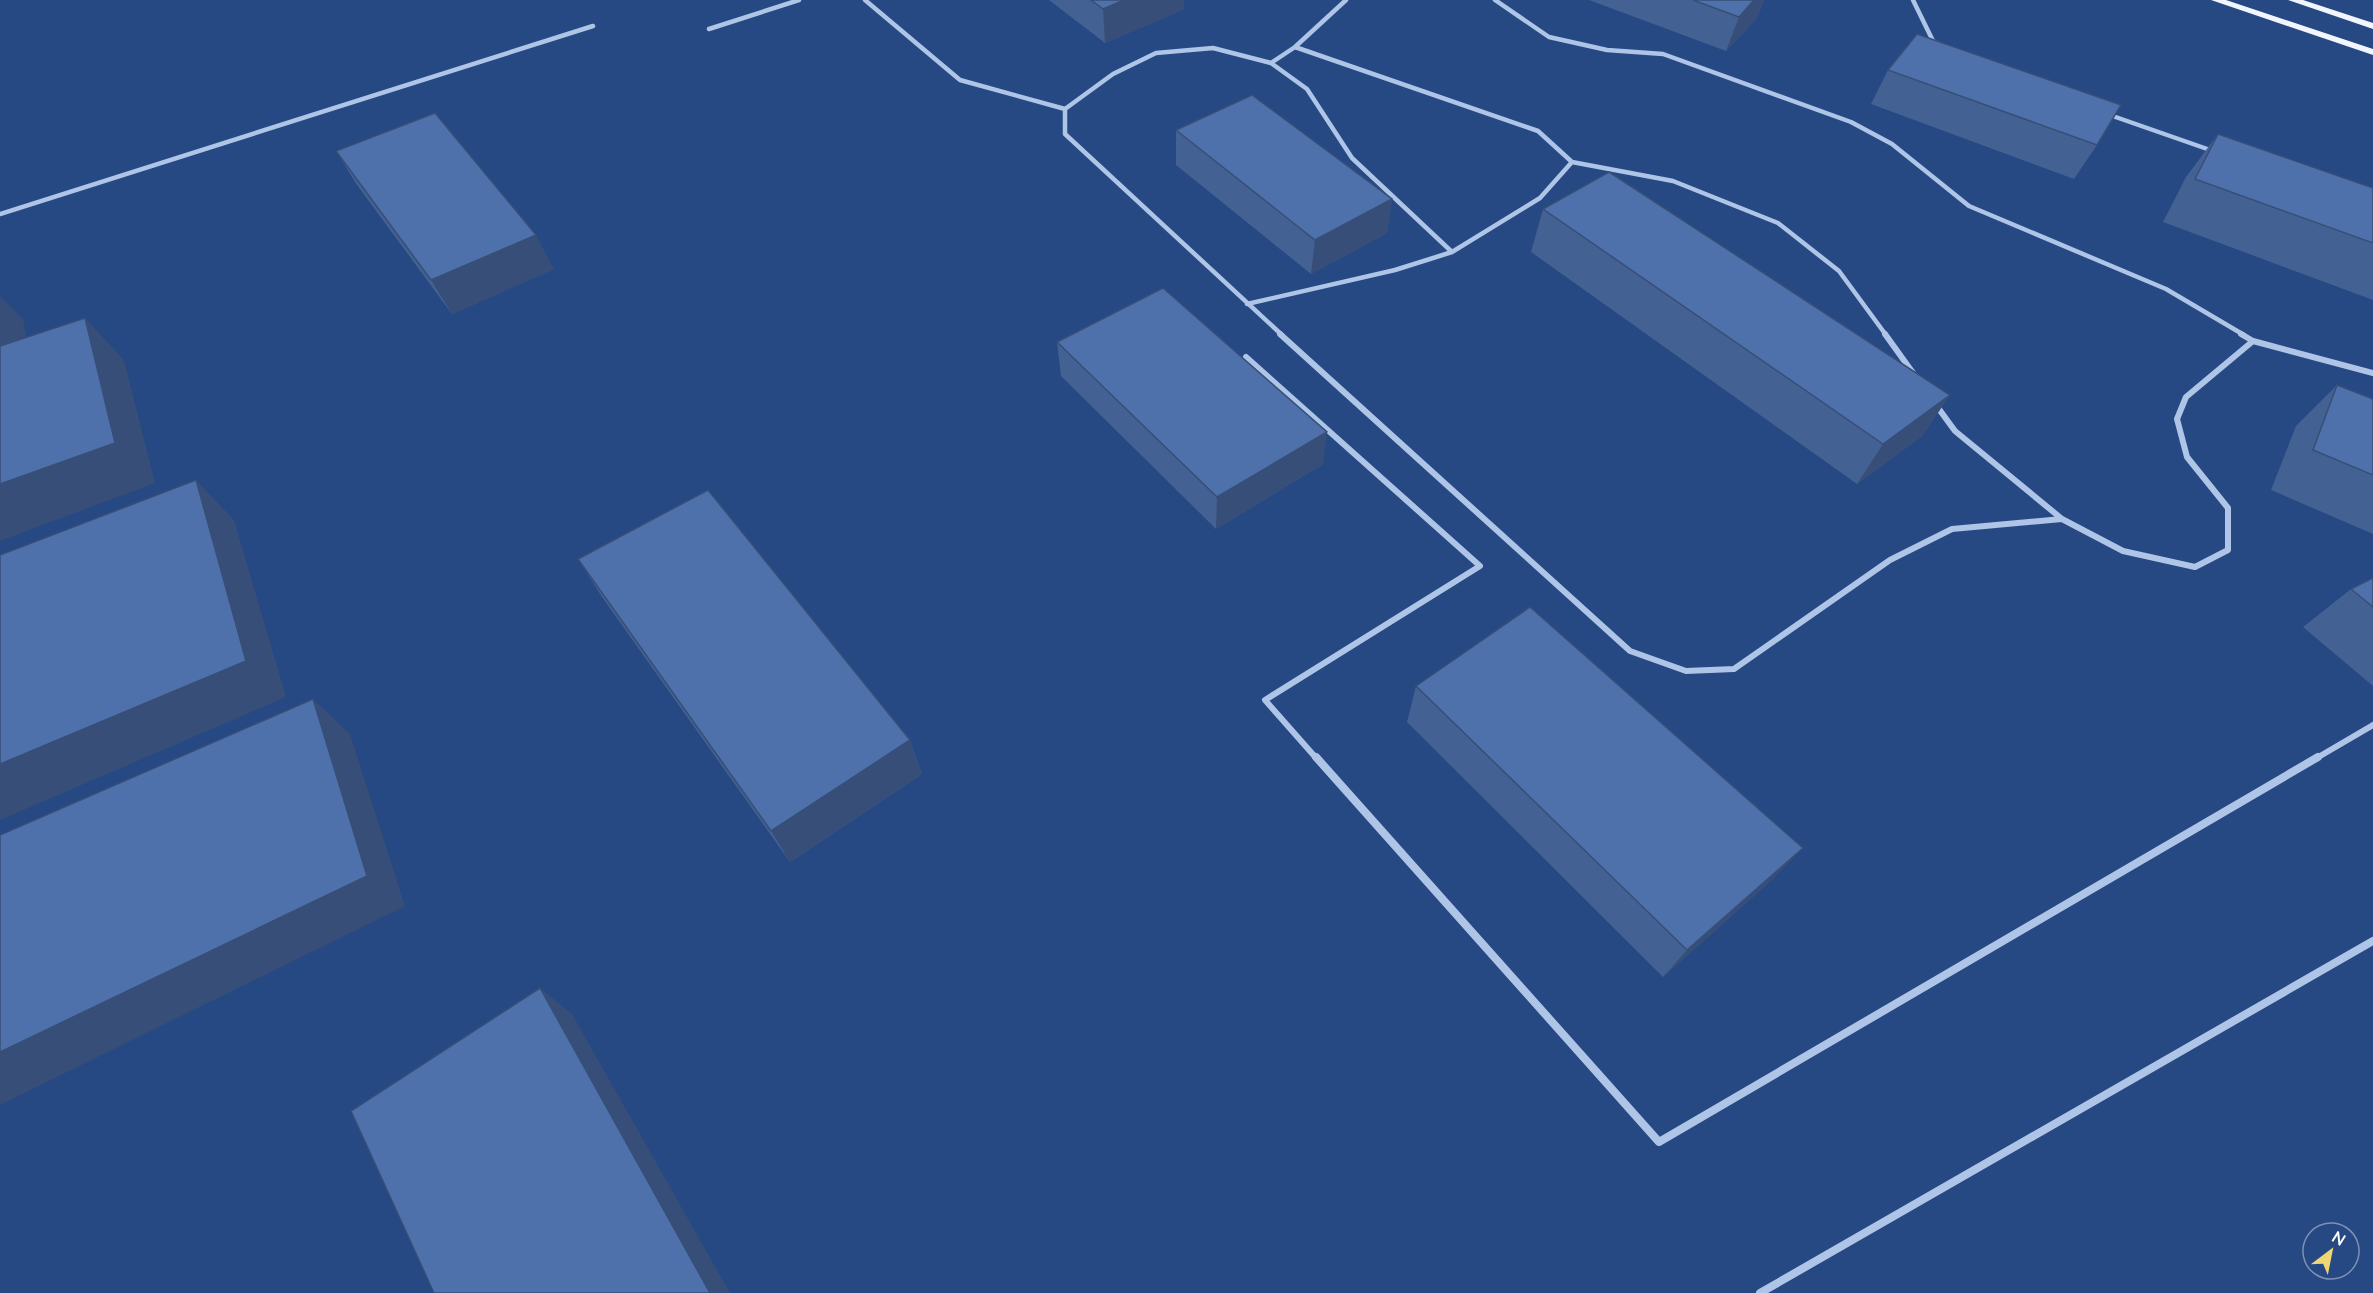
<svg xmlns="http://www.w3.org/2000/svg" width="2373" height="1293" font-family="Lato,sans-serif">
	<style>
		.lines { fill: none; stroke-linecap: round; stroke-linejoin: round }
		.street-far2 { stroke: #afc5e7; stroke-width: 4.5 }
		.street-far1 { stroke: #afc5e7; stroke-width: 6 }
		.street { stroke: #afc5e7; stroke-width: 8 }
		.primary { fill: #f1f5fd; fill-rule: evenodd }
		.wall { fill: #446193 }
		.shaded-wall { fill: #374f78 }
		.building { fill: #4f71ab; stroke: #374f78; stroke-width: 1.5 }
	</style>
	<rect width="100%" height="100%" fill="#264883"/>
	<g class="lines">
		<path class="street-far2" d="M865 0 960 80 1065 109
			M1495 0 1549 37 1607 50 1663 54 1851 122 1892 144 1969 206 2166 289 2244 335
			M1913 0 1933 41 1937 43
			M709 29 799 0
			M1295 47 1538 131 1572 162 1673 181 1778 223 1839 271 1886 335
			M1271 63 1295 47 1346 0
			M1065 109V134L1282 335
			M1065 109 1113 74 1156 53 1213 48 1271 63 1307 89 1352 158 1452 252
			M2107 114 2213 151
			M0 214 593 26
			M1247 304 1395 270 1452 252 1540 198 1572 162"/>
		<path class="street-far1" d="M1280 334 1630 651 1686 671 1734 669 1890 560 1952 529 2062 519
			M1885 334 1913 373
			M2241 334 2253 341 2373 373
			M1246 357 1480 566 1265 700 1317 759
			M1936 405 1955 431 2062 519 2123 551 2195 567 2228 550V508L2187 457 2177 419 2186 397 2253 341
			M2315 759 2373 725"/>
		<path class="street" d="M1316 757 1659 1142 2318 757
			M1760 1293 2373 941"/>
		<path class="primary" d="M2211 0H2226L2373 49V55Z
			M2288 0H2303L2373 23V29Z"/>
	</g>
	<path class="wall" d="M1049 0H1184V9L1105 43Z
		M1589 0H1764L1757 18 1726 51Z
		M1888 70 2097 145 2074 179 1871 104Z
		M1176 130 1392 199 1387 233 1311 274 1176 165Z
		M2218 134 2373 188V300L2163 222 2186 177Z
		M336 151 554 269 452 314 357 185Z
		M1543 209 1950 395 1922 436 1857 484 1531 252Z
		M1057 342 1323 464 1216 529 1061 376Z
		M2337 385 2373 399V534L2271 490 2296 426Z
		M578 559 910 740 922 774 790 862 602 597Z
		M2373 578V686L2303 627 2351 589Z
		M1416 686 1774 878 1663 977 1407 722Z"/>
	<path class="shaded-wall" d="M1124 0H1184V9L1105 43 1103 9Z
		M1754 0H1764L1757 18 1726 51 1739 17Z
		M1392 199 1387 233 1311 274 1315 240Z
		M536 235 554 269 452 314 431 280Z
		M0 296 23 319 33 371 0 383Z
		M85 318 124 360 155 483 0 541V484Z
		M1950 395 1922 436 1857 484 1883 444Z
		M1327 432 1323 464 1216 529 1217 497Z
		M196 480 234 520 286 697 0 820V764Z
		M313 699 350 734 405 906 0 1105V1052Z
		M910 740 922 774 790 862 771 831Z
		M1803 848 1774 878 1663 977 1687 950Z
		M540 988 572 1014 730 1293H710Z"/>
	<path class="building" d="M1091 0H1124L1103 9Z
		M1693 0H1754L1739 17Z
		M1917 34 2121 105 2097 145 1888 70Z
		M1252 95 1392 199 1315 240 1176 130Z
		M435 113 536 235 431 280 336 151Z
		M2218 134 2373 188V243L2195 179Z
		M1609 172 1950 395 1883 444 1543 209Z
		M1163 288 1327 432 1217 497 1057 342Z
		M85 318 115 443 0 484V346Z
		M2337 385 2373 399V475L2313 450Z
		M196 480 246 661 0 764V555Z
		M708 490 910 740 771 831 578 559Z
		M2373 578V607L2351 589Z
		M1530 607 1803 848 1687 950 1416 686Z
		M313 699 367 876 0 1052V835Z
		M540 988 710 1293H434L351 1111Z"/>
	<g transform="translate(2331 1251) rotate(32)"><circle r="28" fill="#264883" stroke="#7d91b5" stroke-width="1.5"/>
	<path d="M0-4.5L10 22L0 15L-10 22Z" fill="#f0d575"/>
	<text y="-9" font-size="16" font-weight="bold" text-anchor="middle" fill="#ffffff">N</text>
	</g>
</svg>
